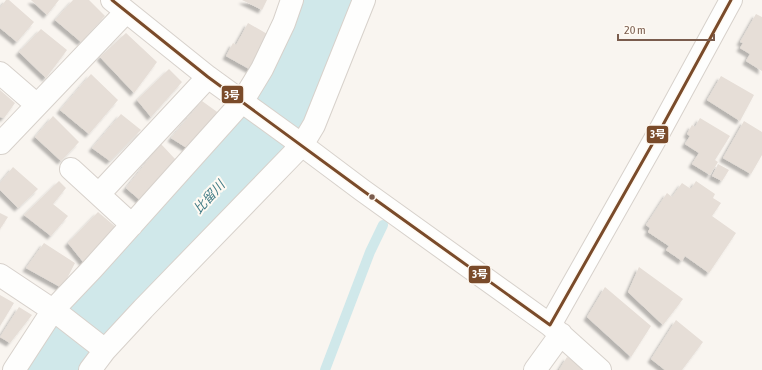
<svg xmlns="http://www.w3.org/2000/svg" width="762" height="370" font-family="'Asap Condensed','Noto Sans JP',sans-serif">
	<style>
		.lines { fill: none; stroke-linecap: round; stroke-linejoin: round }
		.stream { stroke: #d0e8ea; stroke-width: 10 }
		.river { stroke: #d0e8ea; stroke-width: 58 }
		.building { fill: #e6ded7; filter: url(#shadow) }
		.minor-casing { stroke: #d7d1cb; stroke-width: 24 }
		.minor { stroke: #fefefd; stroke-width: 22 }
		.bus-1-casing { stroke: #fffaf3; stroke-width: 6 }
		.bus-1 { stroke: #7a4b2a; stroke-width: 3 }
		.bus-dot { fill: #7a5c4d; stroke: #fffaf3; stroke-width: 1.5 }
		.labels { text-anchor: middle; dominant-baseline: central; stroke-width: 4; stroke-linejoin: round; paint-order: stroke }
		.water-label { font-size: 13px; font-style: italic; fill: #437c86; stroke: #fffaf3 }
		.line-badge { stroke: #fffaf3; stroke-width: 1.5 }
		.badge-label { font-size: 11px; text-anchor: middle; font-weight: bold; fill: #fff }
	</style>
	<defs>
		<filter id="shadow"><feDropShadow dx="-3.5" dy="3.5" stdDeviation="1" flood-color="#0004"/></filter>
	</defs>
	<rect width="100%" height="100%" fill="#f9f5f0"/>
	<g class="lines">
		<path class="stream" d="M325 370 370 252 383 225"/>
		<path class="river" d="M56 370 71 348 101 309 125 288 148 261 194 215 253 148 290 92 308 50 326 0"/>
	</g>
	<path class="building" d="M6 0H9L34 22 17 42 0 28V8Z
		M31 0H59L47 15Z
		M73 0H89L105 16 81 42 55 20Z
		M242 0H267L262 10Z
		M756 14 762 17V71L746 61 750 54 740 48 743 43 740 42Z
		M248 23 269 35 251 70 226 56 233 43 236 45Z
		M41 29 67 50 46 78 19 52Z
		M126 33 157 62 134 93 100 57Z
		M169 69 182 82 151 117 137 100Z
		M91 74 118 100 89 134 60 110Z
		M721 76 754 95 740 121 707 100Z
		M0 90 15 103 4 118 0 117Z
		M202 101 220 114 190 150 171 138Z
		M121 114 141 130 110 161 92 148Z
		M53 116 79 142 61 161 35 137Z
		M700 118 730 136 715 160 718 162 710 175 692 164 699 153 685 144 690 136 687 134 692 125 695 127Z
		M744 121 762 132V155L751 174 723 158Z
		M161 144 176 160 141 201 126 188Z
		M718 164 729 170 722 181 712 176Z
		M13 167 38 189 18 208 0 190V183Z
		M59 181 66 188 53 204 68 216 51 236 24 215Z
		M696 181 715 194 713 198 721 203 712 216 736 233 709 273 685 256 682 261 666 250 669 246 648 232 650 228 646 225 667 193 672 197 682 183 691 189Z
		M98 212 117 228 84 263 68 243Z
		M0 213 8 217 0 229Z
		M44 243 75 263 62 288 26 268Z
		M639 267 683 299 663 325 628 292Z
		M605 287 651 326 631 357 587 317Z
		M0 295 14 303 0 326Z
		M19 307 32 315 10 343 0 337Z
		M676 320 703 342 682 370H665L651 359Z
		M567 357 587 370H559Z"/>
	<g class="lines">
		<g class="minor-casing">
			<path id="minor" d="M112 0 208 77 302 145 362 190 550 325 600 370
				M0 73 37 105
				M0 142 1 143 126 12
				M71 169 132 225
				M99 194 208 77
				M0 275 60 315 105 350
				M550 325 658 134 731 0
				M14 370 53 310 93 268 242 102 262 69 284 23 292 0
				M90 370 105 350 143 309 302 145 314 125 364 0
				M535 370 561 334"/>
		</g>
		<use href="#minor" class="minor"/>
		<g class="bus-1-casing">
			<path id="bus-1" d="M112 0 208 77 362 190 550 325 658 134 731 0"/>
		</g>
		<use href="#bus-1" class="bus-1"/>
	</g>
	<circle class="bus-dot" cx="372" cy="197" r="3.5"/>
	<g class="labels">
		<g class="water-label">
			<text transform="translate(209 197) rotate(-48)">比留川</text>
		</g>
	</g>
	<g class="line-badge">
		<rect x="221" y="85" width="23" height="19" rx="4" fill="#7a4b2a"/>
		<rect x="646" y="125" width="23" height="19" rx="4" fill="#7a4b2a"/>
		<rect x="468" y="265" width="23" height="19" rx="4" fill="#7a4b2a"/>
	</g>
	<g class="badge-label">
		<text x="232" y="99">3号</text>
		<text x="658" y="138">3号</text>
		<text x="480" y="278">3号</text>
	</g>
	<path d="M618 34v6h96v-6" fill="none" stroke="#7a5c4d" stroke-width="2"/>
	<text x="624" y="34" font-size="12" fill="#7a5c4d" stroke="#fffaf3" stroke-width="3" paint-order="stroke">20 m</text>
</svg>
